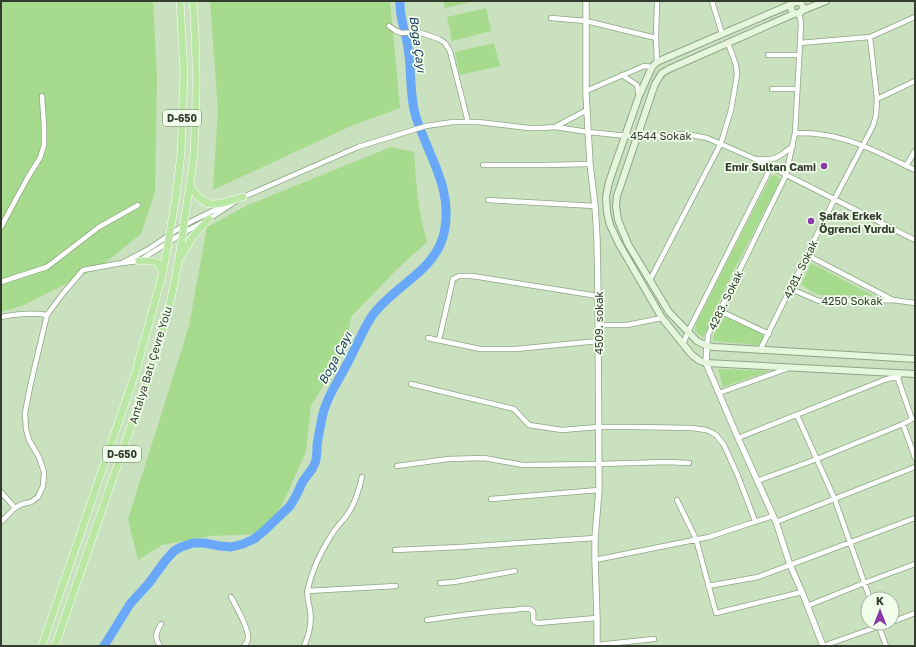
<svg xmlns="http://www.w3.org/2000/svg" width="916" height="647" font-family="'Golos Text',sans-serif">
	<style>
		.green { fill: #a6da8c }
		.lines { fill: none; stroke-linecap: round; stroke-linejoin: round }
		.river { stroke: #69a8f9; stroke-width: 9 }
		.minor-casing { stroke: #8ea584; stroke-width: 6 }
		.tertiary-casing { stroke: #8ea584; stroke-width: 7 }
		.secondary-casing { stroke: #8ea584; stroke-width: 8 }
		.trunk-casing { stroke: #fff; stroke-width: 8 }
		.minor { stroke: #fff; stroke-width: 4.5 }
		.tertiary { stroke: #fff; stroke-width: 5.5 }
		.secondary { stroke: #e5f6dd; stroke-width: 6 }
		.trunk { stroke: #bae7a4; stroke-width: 7 }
		.poi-dot { fill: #8a39a8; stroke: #f2feec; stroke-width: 1.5 }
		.labels { text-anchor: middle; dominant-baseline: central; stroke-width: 3.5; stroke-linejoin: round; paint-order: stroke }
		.shield { fill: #f2feec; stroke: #6c7667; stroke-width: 1 }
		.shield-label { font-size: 10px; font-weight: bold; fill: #333c2e }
		.street-label { font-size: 11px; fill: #333c2e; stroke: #f2feec }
		.poi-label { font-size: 11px; font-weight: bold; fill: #333c2e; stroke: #f2feec; text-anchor: end }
		.water-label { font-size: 12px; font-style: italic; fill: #14345b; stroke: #f2feec }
	</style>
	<rect width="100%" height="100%" fill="#c9e1be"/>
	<path class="green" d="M1 1H153L157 77 155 192 141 234 101 266 24 305 1 312Z
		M210 1H390L400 108 351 126 213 190 218 110Z
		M443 1H475L445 8Z
		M486 8 491 31 452 41 447 17Z
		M494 43 500 66 460 75 455 52Z
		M391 147 414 152C416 182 418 212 427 242L396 270 351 317 346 347 311 406 306 452 281 507 261 534 210 536 162 545 138 560 128 519 157 428 189 326 207 227 248 205Z
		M775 175 781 179 732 274 703 338 695 331 696 323 771 176Z
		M811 263 874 296 819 295 801 285Z
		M723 315 762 334 764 337 761 343 758 345 713 341 714 335Z
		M718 369 769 371 723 387Z"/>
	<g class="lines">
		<path class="river" d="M104 646 130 604 149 583 165 561 174 551 181 547 193 543H204L220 546 231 547 243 544 254 539 265 530 290 506 296 496 303 481 312 469 315 463C317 458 317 451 317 445 319 434 321 421 324 410 329 393 339 380 347 364 356 348 362 331 372 316 393 286 436 271 444 233 454 189 428 156 416 117 409 95 412 71 408 48 406 33 399 17 400 1"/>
		<g class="minor-casing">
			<path id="minor" d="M712 1 722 34
				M796 1 797 2
				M551 18 586 21 656 38
				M389 26 396 31 402 33 418 32 439 39 445 43 450 51 468 122
				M800 43 870 37 915 17
				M768 55H799
				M657 62 656 38 657 1
				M622 75 637 85 639 96
				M772 89H797
				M586 91 644 66 652 67
				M877 99 915 81
				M555 127 587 110
				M795 133C802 133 809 133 817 134 851 137 884 155 915 170
				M757 159C777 161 778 157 793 146
				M483 165H545L590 164
				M906 166 915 151
				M241 198 358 147 426 126 453 122H478L529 128H542L555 127 588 132 637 137 686 134 707 138 753 158 915 240
				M488 200 595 206
				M1 227 28 177 40 158 44 145V127L42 96
				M807 255 893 300
				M122 263 147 250 184 225 227 204
				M650 280 721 143 731 110 737 75 736 65 728 43
				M1 282 13 278 47 267 99 227 138 205
				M791 289 819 301 893 300 915 303
				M720 311 769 334
				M1 317C16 314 31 312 47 315
				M598 325H627L662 318
				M428 338 480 349H516L598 341
				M439 340 453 279 459 276H472L485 278 598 296
				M683 344 688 332 771 167
				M707 346 708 335 786 175 795 133 800 43 801 23 799 13
				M760 350 834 200 873 126 876 115 877 99 870 37
				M411 384 514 409 529 425 562 430 598 427H636L692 428 706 430 711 432 716 435 724 445 738 476 755 521
				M719 393 789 368
				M797 415 835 500 870 599
				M903 424 915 458
				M738 438 884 380 899 376
				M397 466 448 459 484 458 523 465 599 464 667 462 689 463
				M757 481 817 459 903 424 912 419 897 376
				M1 492 15 508
				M491 499 599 490
				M677 500 696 539 716 613 802 592
				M1 522 15 508 22 504 31 502 38 497 43 486 44 472 39 457 29 440 26 429 25 413 30 387 47 315 61 296 83 270 122 263 139 261 183 233 209 219 236 201
				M776 522 915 467
				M395 550 461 547 595 538
				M595 560 709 537 773 516
				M440 583 454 582 515 571
				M708 586 758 577 915 518
				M307 591 396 586
				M231 597C236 606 249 629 248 638 248 642 246 644 244 646
				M807 606 864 583 915 564
				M427 620C456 616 485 611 514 610 519 609 525 608 530 609 535 611 533 616 533 620L535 622 538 623 597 618
				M892 622 915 613
				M878 623 886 646
				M597 645 654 639
				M160 646C154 638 156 632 161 624
				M304 646C309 635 312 622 310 610 309 603 306 596 308 589 312 569 321 551 332 534 337 526 344 520 349 512 356 501 359 490 362 477
				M823 646 888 623"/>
		</g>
		<g class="tertiary-casing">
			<path id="tertiary" d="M586 1V93L590 164 595 206 597 239 598 296 599 490 595 538V560L597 618V646
				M707 346 706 363 738 438 776 522 790 565 802 592 823 646"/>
		</g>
		<g class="secondary-casing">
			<path id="secondary" d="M791 8a6 6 0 1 1 12 0a6 6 0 1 1-12 0Z
				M792 4 666 58 657 62 652 67 639 96 609 182 606 197 607 212 610 225 619 244 662 318 692 355 700 361 706 363 915 374
				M801 11 826 1
				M796 13 669 69 662 73 655 84 617 196 616 206 618 220 628 244 669 312 697 341 707 346 714 347 915 359"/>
		</g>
		<g class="trunk-casing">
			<path id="trunk" d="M190 185C205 213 218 204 243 197
				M181 256 194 235 209 219
				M139 261H151L158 263 163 272
				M42 646 136 371 163 272 176 197 181 153 184 73 180 1
				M55 646 149 374C153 362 158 349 161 337 172 300 179 262 184 224 187 200 192 176 194 152 197 102 197 51 193 1"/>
		</g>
		<use href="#minor" class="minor"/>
		<use href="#tertiary" class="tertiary"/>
		<use href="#secondary" class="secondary"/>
		<use href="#trunk" class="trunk"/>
	</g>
	<g class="poi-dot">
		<circle cx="824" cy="166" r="4"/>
		<circle cx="811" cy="221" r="4"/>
	</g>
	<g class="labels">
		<g class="shield">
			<rect x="163" y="110" width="38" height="16" rx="3"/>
			<rect x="103" y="446" width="38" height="16" rx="3"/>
		</g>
		<g class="shield-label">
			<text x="182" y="118">D-650</text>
			<text x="122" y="454">D-650</text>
		</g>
		<g class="street-label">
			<text x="661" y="135">4544 Sokak</text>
			<text transform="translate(800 269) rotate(-64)">4281. Sokak</text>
			<text transform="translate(725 300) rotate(-64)">4283. Sokak</text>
			<text x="852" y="300">4250 Sokak</text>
			<text transform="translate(598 323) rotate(-90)">4509. sokak</text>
			<text transform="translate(150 365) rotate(-73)">Antalya Batı Çevre Yolu</text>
		</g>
		<g class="poi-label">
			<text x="816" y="166">Emir Sultan Cami</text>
			<text x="819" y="215" text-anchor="start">Şafak Erkek<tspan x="819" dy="13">Öğrenci Yurdu</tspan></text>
		</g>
		<g class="water-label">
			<text transform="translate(418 44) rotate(82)">Boğa Çayı</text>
			<text transform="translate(335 358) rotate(-62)">Boğa Çayı</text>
		</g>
	</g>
	<rect width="916" height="647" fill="none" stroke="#333c2e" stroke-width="4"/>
	<g transform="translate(880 611)"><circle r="19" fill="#f2feec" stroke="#a6b0a0"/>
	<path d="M0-3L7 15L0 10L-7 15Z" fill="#8a39a8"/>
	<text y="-6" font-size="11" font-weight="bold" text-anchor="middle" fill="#333c2e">K</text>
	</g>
</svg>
